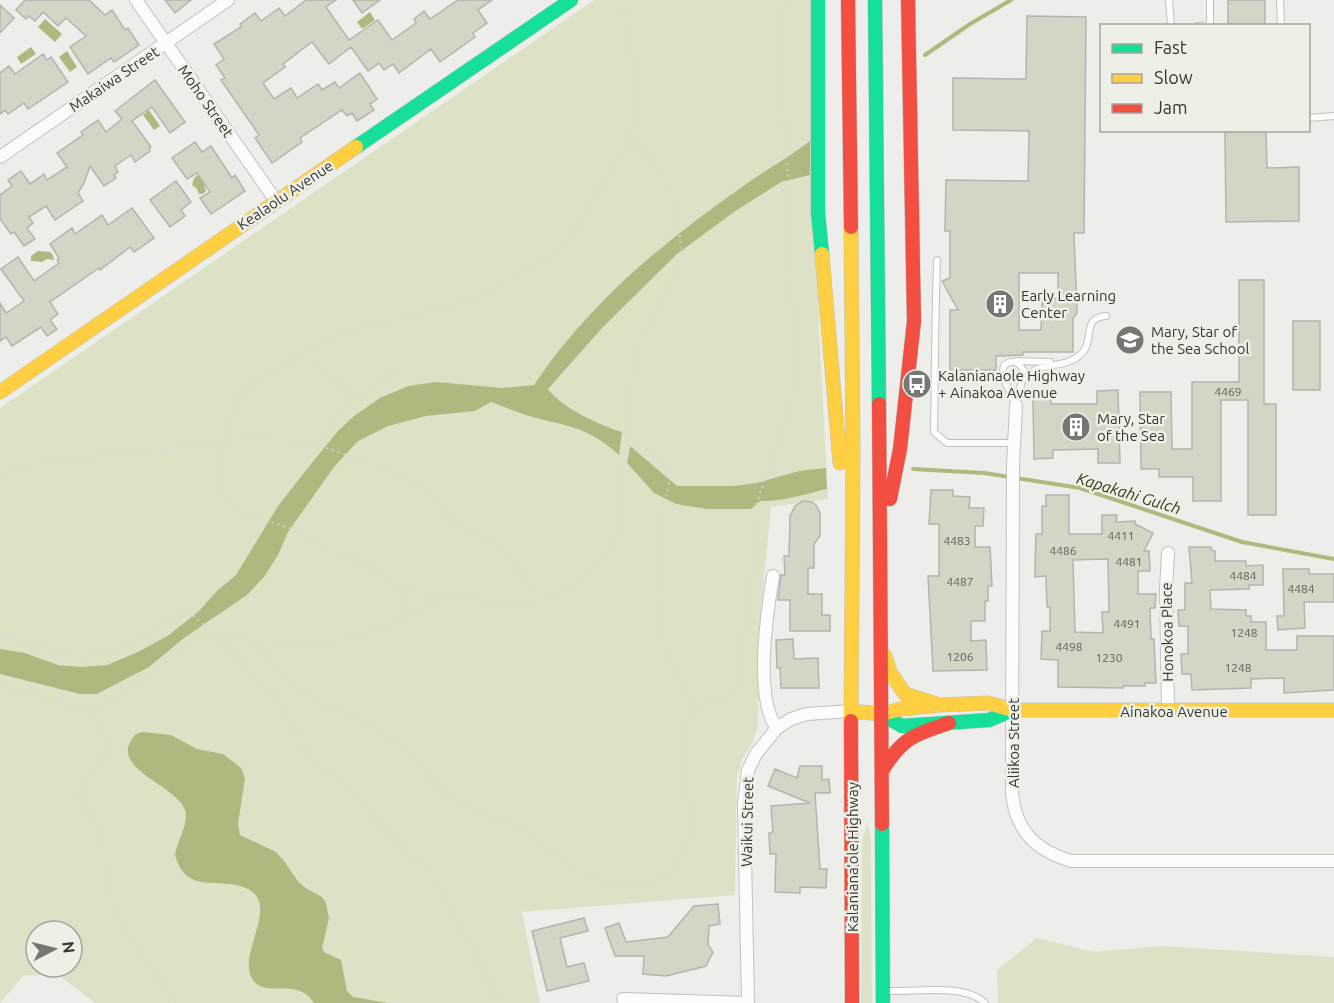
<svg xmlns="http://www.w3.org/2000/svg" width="1334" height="1003" font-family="Ubuntu,sans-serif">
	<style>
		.green { fill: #dde2c6; fill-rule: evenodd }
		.water { fill: #afb97f }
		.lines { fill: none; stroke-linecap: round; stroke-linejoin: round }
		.stream { stroke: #afb97f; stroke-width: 4 }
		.building { fill: #d3d6c4; stroke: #b3b4b0; stroke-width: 1.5; fill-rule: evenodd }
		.lane-casing { stroke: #c1c2be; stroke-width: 8 }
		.street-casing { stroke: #c1c2be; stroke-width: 14 }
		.fast-casing { stroke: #c1c2be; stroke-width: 15 }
		.slow-casing { stroke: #c1c2be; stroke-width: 15 }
		.jam-casing { stroke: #c1c2be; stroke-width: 15 }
		.path { stroke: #d9dad9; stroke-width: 2; stroke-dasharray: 1.5 4.5; stroke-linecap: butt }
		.lane { stroke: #fcfcfc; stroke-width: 6 }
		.street { stroke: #fcfcfc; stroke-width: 12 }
		.fast { stroke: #16e098; stroke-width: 14 }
		.slow { stroke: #ffcf43; stroke-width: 14 }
		.jam { stroke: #f24e42; stroke-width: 14 }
		.labels { text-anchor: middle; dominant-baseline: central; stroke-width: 5; stroke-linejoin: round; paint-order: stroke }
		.number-label { font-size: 12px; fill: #5d5f57 }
		.street-label { font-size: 15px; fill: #363733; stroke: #eef0e7 }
		.poi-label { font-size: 15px; fill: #363733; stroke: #eef0e7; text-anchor: start }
		.water-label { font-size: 16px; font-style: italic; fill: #363b19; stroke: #eef0e7 }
	</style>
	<rect width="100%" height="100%" fill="#edeee9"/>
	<path class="green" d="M594 0H811L819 326 828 499 771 507 759 629 758 728 753 742 742 759 737 778 735 895 522 912 540 1003H95L60 976 24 975 0 1003V408ZM36 931H72V967H36Z
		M867 821 871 839 872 1003H861L862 843Z
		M1037 938 1094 952 1161 946 1334 957V1003H998L997 970Z"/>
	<path class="water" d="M370 12 375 20 362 29 357 22Z
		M45 19 62 34 55 42 38 27Z
		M31 47 36 54 21 64 17 57Z
		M67 51 77 67 70 72 59 57Z
		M149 110 160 126 154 130 143 115Z
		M810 141V175L781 182 734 212 677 254 603 327 548 389C562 408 599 425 622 432L619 455C585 424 565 427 526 415 514 411 502 406 491 402L475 411 426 416 388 426 358 441 334 467 288 532 278 555 264 577 247 595 184 638 149 667 97 694H80L0 674V649L25 653 58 665 81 667 107 665 138 652 169 635 199 611 218 590 236 575 278 506 311 464 338 431 354 416 380 398 408 386 436 382 502 388 534 385C588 304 663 242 742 187 764 171 788 158 810 141Z
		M198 175 201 176 206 191 203 194H199L197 189 192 185 194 178Z
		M38 251 50 252 53 255 54 260 47 259 42 262 31 261V256Z
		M630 446 677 486H734L757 483 799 471 826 468 827 489C805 494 782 502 760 501L751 509H707L676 504 654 493 627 463Z
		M142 732 171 735 197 749 223 754 241 768 245 778 238 824 240 835 276 852 284 861 297 880 304 887 322 897 326 903 329 918 322 948 324 952 341 960 347 991 353 997 388 1003H314C296 974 260 1003 250 974 242 948 278 904 248 889 220 875 187 897 175 855 177 841 189 824 185 810 176 784 104 768 136 734Z"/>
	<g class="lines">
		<path class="stream" d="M925 55 970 24 1011 0
			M913 469 984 473 1080 488 1242 542 1334 559"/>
	</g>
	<path class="building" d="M25 0H89L105 15 112 10 125 30 128 28 139 45 114 62 111 58 88 74 70 47 86 36 66 18 58 26 43 12 35 21 29 16 26 19 16 10Z
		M165 0H191L175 13Z
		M306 0H336L326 7 349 40 378 20 392 40 416 23 414 19 424 11 430 19 458 0H492L478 10 487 23 473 33 475 37 440 62 431 49 399 73 393 64 384 70 379 63 368 71 351 47 329 64 312 42 283 64 285 67 263 83 274 99 291 88 297 98 318 84 322 90 335 82 339 88 360 73 377 99 370 104 374 110 357 121 352 113 347 116 342 110 300 138 302 142 272 163 255 138 259 135 221 80 225 78 216 65 224 59 214 44 241 27 240 24 255 13 261 21 279 8 285 16Z
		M353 0H380L362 13Z
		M1228 0H1265V26H1228Z
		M0 5 14 18 0 33Z
		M1027 16 1086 17 1084 233H1074L1077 313 1073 318V352H1023V355L996 356V370H950V310H958L942 281 950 278V231H945L946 180 1028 181 1029 131 953 130V78L1026 79ZM1019 273H1058V298L1042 302 1041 330H1019Z
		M43 54 47 60 51 57 68 82 28 109 24 103 8 114 5 110 0 114V73L9 66 15 74Z
		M155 80 185 122 170 133 152 107 132 121 151 147 149 149 150 151 135 162 131 155 115 166 118 172 114 175 116 178 104 186 90 166 84 183 78 193 83 201 55 220 46 206 29 217 33 223 27 228 35 239 24 246 14 232 11 234 0 219V195L12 186 8 180 21 171 30 184 44 174 47 180 67 167 57 153 83 135 81 132 98 120 106 132 122 119 115 111Z
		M1225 130H1266L1267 168 1299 167V221L1226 222Z
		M195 142 202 152 211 146 232 178 235 175 245 191 211 214 200 198 210 192 197 173 187 179 172 158Z
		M176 181 191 202 181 210 185 216 170 227 150 200Z
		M132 208 154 238 134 252 130 247 100 270 99 268 50 302 58 314 50 320 57 329 47 336 41 327 12 346 6 337 0 341V303L6 313 24 301 1 269 18 257 34 281 59 263 57 260 59 258 50 244 72 228 75 234 102 215 108 225Z
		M1239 280H1264V404H1276V515H1248V400H1221V501H1193V477H1159V469H1141L1140 392H1171L1172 449H1192V382H1239Z
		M1293 321H1320V390H1293Z
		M1118 390 1120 463H1098V449L1053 450V458L1034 459 1033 399 1051 398V404H1097V391Z
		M931 490H953V496L970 497 969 508H984L983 526H975V547H990L992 586H988V601H985V621H971V641L986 640 987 670 933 671 928 576H939V524H929Z
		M1046 495H1069V534H1102V515H1117L1116 522 1135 521V524L1153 533 1144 551H1149L1150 571H1138V594H1156L1155 608H1150L1151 639H1154L1156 683H1145V686H1123V688L1058 687V660L1041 659 1042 631H1050V607H1047L1046 576 1035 577V567L1036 534H1042V506H1046ZM1108 559 1109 612H1102L1103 633 1075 632 1073 560Z
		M803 501 812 502 816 505 820 513V536L814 544V568H808V594H822V615H830V631H790V600H778L781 575H785L784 556H789L790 516 795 506Z
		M1189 547H1211V550L1215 551V561H1246V566L1263 565V585H1249V589L1210 590 1211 609 1246 610V616H1251V622H1266V650H1297V636H1334V690L1284 693V678L1251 679V688L1192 690 1191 674H1182L1181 654H1188V626H1179L1178 610H1185V583H1192Z
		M1283 569H1309V574H1334V602H1304L1305 628 1278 630 1277 616H1284Z
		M793 639 794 659 818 658 819 688H781L780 668H777L776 640Z
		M800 766H822V780L829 779 830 793H815L820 869H827L826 888 800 887V893L775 892 776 854H770L769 833 773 832 771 806 810 803 768 786 775 769 797 778Z
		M718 904 720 924 709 926 708 945 713 952 706 966 666 976 643 974 644 956H615L605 928 619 923 626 942 668 937 694 906Z
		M584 918 588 931 560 938 567 967 584 963 589 981 547 991 532 931Z"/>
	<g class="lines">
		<g class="lane-casing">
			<path id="lane" d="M1169 0 1171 26
				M1280 0 1281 26
				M1198 26 1210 25V0
				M1308 118 1334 116
				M937 260C935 317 935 374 934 432L947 443H1013
				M1016 361 1050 362
				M1010 362H1017L1024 371 1016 406 1002 375 1004 365Z
				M936 378 1002 375
				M1021 383C1033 360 1064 370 1080 355 1096 342 1080 318 1106 316
				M888 991C916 992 965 983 985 1003"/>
		</g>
		<g class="street-casing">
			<path id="street" d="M136 0 276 201
				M0 157 228 0
				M1016 406 1013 465 1012 792C1015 830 1035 850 1071 861H1334
				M1168 553 1166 589 1168 711
				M773 576C767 612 754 699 777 728
				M623 999 748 1003
				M748 1003 744 804 748 770 756 754 777 728 791 719 807 714 851 711"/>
		</g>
		<g class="fast-casing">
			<path id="fast" d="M818 0V213L822 254
				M875 0 879 404
				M356 147 571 0
				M881 714 902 726 989 720 1013 710
				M882 824 883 1003"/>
		</g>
		<g class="slow-casing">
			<path id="slow" d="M851 227 853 453 851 721
				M822 254 840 463
				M0 392 356 147
				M885 656 890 672 905 694 939 705
				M851 711 881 714 901 709 939 705 988 703 1013 710H1334"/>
		</g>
		<g class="jam-casing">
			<path id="jam" d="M848 0 851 227
				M879 404 882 824
				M890 499 900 449 914 321 908 0
				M851 721 852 1003
				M882 771C902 738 913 735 949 723"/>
		</g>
		<path class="path" d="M317 367 358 398
			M395 370C384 382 372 388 358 398 344 408 326 429 321 445L253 437 224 441 217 477 224 496 233 507 245 514 293 529 330 551 351 557 377 571 400 591 403 598 402 617
			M627 439C646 446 657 459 671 475L665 500 659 547 664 595 660 624 664 644 676 673 694 708
			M321 446 375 465 424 489 437 500 454 522 471 534 484 536 496 543 535 589 550 598
			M0 474 32 465 114 453 163 450 224 441 234 407 245 388 326 339 343 333 476 299 549 256 570 238 624 150 635 125 639 98 637 75 624 22V4L626 0
			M395 585 423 593 445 597
			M0 636 67 652 80 658 115 650 152 631 187 610 214 634
			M211 636 223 643 272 693 314 764 347 786 365 804 382 829 431 874 473 950 499 1003
			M255 641C279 639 303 645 327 642 362 638 397 622 429 607 434 604 439 600 445 598 456 593 469 597 480 600 511 607 540 606 567 588 582 577 607 557 614 540 621 522 619 505 621 487 622 464 628 442 630 419 632 396 630 370 638 347 646 322 682 277 681 253 679 202 663 174 630 136
			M0 685 89 712 109 703 152 673 168 658 187 644 208 635 236 637 255 641 285 680 307 694 321 707 340 709 362 720 406 750 446 794 469 809 526 830 548 851 559 856 585 876 628 886 652 883 668 874 683 853 691 830 690 809 686 786 684 729 694 708 727 696 737 686 741 663 748 590 760 545 753 529 754 510 787 416 796 378 795 326 785 255V233L792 201 785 154 784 127 783 37V13L786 0
			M89 712 106 739 108 750 78 793 102 835 108 887 116 912 132 941 176 1003"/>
		<use href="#lane" class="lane"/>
		<use href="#street" class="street"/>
		<use href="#fast" class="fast"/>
		<use href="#slow" class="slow"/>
		<use href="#jam" class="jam"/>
	</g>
	<defs>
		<g id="building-disc" transform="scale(1.5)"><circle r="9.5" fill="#767773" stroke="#eef0e7"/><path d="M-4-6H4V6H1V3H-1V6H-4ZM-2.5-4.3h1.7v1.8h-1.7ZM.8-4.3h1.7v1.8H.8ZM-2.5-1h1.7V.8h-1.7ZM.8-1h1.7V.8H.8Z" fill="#fff"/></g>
		<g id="school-disc" transform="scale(1.5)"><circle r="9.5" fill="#767773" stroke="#eef0e7"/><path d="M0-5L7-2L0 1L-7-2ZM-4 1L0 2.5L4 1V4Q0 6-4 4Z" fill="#fff"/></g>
		<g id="bus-disc" transform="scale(1.5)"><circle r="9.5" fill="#767773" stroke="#eef0e7"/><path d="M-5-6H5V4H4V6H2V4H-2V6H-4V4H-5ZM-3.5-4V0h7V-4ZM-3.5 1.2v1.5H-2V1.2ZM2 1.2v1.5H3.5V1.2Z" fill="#fff"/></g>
	</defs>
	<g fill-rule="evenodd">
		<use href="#building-disc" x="1000" y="304"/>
		<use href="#school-disc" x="1130" y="340"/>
		<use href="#bus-disc" x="917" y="384"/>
		<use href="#building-disc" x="1076" y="427"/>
	</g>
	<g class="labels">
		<g class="number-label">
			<text x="1228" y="391">4469</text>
			<text x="1121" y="535">4411</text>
			<text x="957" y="540">4483</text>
			<text x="1063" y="550">4486</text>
			<text x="1129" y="561">4481</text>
			<text x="1243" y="575">4484</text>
			<text x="960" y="581">4487</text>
			<text x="1301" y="588">4484</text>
			<text x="1127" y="623">4491</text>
			<text x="1244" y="632">1248</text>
			<text x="1069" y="646">4498</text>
			<text x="960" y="656">1206</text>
			<text x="1109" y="657">1230</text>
			<text x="1238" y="667">1248</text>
		</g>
		<g class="street-label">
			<text transform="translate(114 79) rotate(-34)">Makaiwa Street</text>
			<text transform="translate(206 101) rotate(55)">Moho Street</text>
			<text transform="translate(285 195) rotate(-34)">Kealaolu Avenue</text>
			<text transform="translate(1167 632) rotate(-91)">Honokoa Place</text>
			<text x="1174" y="711">Ainakoa Avenue</text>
			<text transform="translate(1013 743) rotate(-90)">Aliikoa Street</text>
			<text transform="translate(747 822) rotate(-89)">Waikui Street</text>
			<text transform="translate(852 857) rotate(-90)">Kalaniana’ole Highway</text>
		</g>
		<g class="poi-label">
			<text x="1021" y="295">Early Learning<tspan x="1021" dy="17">Center</tspan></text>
			<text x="1151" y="331">Mary, Star of<tspan x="1151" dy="17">the Sea School</tspan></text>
			<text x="938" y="375">Kalanianaole Highway<tspan x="938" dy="17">+ Ainakoa Avenue</tspan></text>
			<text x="1097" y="418">Mary, Star<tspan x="1097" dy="17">of the Sea</tspan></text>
		</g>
		<g class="water-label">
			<text transform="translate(1129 493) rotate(17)">Kapakahi Gulch</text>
		</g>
	</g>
	<rect x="1100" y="24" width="210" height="108" fill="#eef0e7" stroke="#a4a69f" stroke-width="1.5"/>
	<rect x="1112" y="44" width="30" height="9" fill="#16e098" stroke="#a4a69f" stroke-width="1.5"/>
	<text x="1154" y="54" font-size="18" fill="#363733">Fast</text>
	<rect x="1112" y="74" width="30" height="9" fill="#ffcf43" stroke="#a4a69f" stroke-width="1.5"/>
	<text x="1154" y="84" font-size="18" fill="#363733">Slow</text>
	<rect x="1112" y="104" width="30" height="9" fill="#f24e42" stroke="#a4a69f" stroke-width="1.5"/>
	<text x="1154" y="114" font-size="18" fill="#363733">Jam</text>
	<g transform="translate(54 949) rotate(83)"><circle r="28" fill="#eef0e7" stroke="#a4a69f" stroke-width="1.5"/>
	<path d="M0-4.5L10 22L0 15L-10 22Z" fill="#767773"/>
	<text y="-9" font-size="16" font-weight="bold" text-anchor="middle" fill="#363733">N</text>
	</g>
</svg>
